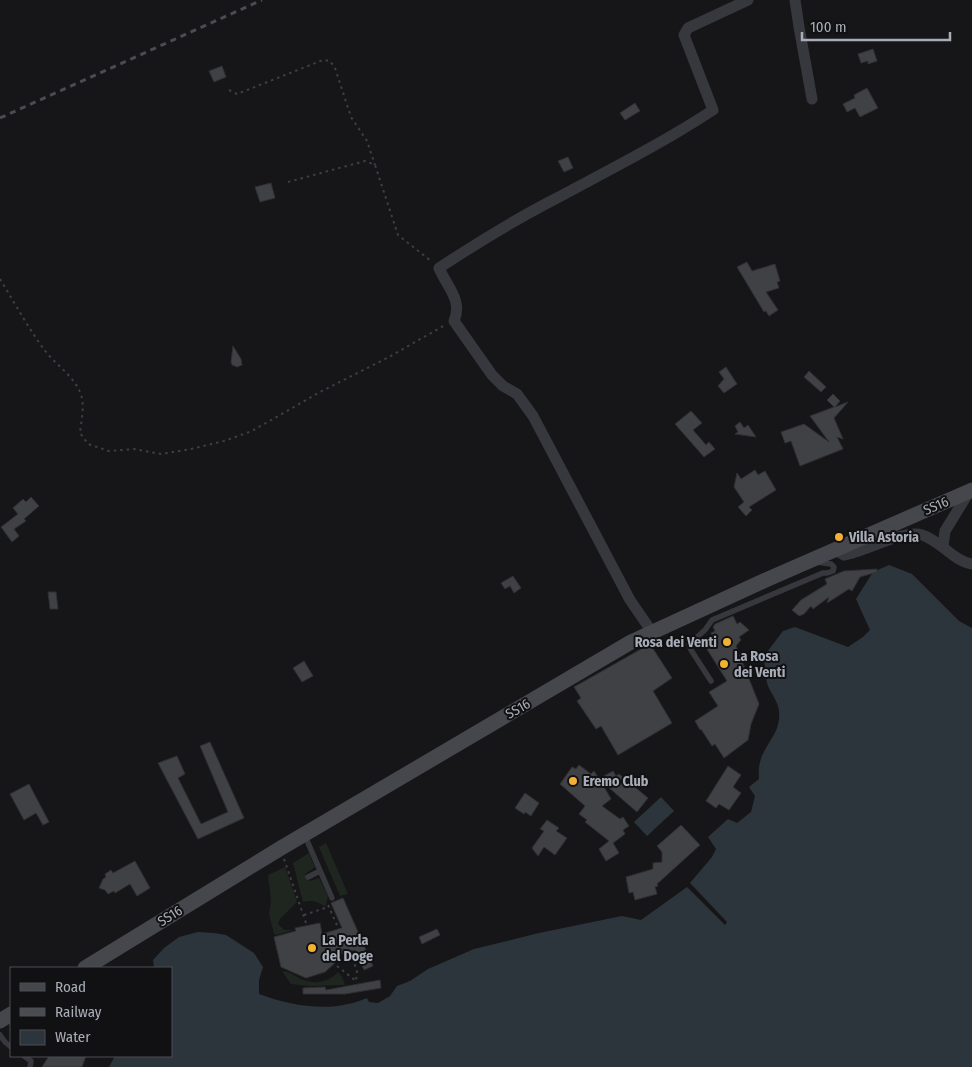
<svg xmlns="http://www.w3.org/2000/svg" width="972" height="1067" font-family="'Fira Sans Condensed',sans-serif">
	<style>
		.green { fill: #1e261f }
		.water { fill: #2c353c }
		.building { fill: #404145; stroke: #303034 }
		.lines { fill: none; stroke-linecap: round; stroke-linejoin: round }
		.path { stroke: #3d3f44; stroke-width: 2; stroke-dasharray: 2.5 4; stroke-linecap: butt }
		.service { stroke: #37383d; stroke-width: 5.5 }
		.minor { stroke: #37383d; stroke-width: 11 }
		.secondary { stroke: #45474d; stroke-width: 15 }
		.rail { stroke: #4a4c52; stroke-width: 3; stroke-dasharray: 6 5; stroke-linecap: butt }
		.poi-dot { fill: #f2b134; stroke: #111113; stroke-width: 2 }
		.labels { text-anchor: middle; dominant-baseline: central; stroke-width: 4; stroke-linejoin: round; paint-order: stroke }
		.street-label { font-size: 14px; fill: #a8adb8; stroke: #111113 }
		.poi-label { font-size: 14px; font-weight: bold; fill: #a8adb8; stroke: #111113; text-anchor: start }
	</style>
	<rect width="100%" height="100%" fill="#161618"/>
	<path class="green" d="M326 843 348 894 340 896 319 847Z
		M309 853 315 867 305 874 310 881 319 878 328 896 326 905 324 906C316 901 312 900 303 902L293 863Z
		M285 867 297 902 280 919 278 924 284 930H293L276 935 274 934 269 914 271 901 268 875Z
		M282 971C288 971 292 974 297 977 311 985 327 984 338 972L342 977 345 985 308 986 291 984Z"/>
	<path class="water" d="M889 565 912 574 959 621 972 628V1067H109L115 1056H171V968H154L153 960 164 948 179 937 198 932 214 933 226 935 254 953 263 967 259 980V994C285 1004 320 1011 348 1004 355 1003 361 1000 367 998L369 1002 378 1003 390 996 397 986 410 981 428 969 474 949 539 933 622 916 641 920 687 887 725 925 727 922 690 883 712 857 716 849 708 837 728 819 737 823 751 812 755 796 749 787 759 779C756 749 777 741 779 719 781 702 771 696 767 683 765 674 765 665 764 656L783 631 795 627 848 647 863 637 870 630 856 599 873 572Z
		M661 797 674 811 647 836 634 822Z"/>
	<path class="building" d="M873 49 877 61 868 64V61L861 63 858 54Z
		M222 66 226 77 214 82 209 71Z
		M867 88 878 108 860 117 855 108 847 112 843 104 855 98 854 95Z
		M635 103 640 111 625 120 620 113Z
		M568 157 573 168 564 172 558 161Z
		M271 183 275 198 260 202 255 187Z
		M747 262 752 271 775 264 780 281 777 282 779 288 766 292 778 310 769 316 766 311 764 312 737 267Z
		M233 346 241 359 242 365 237 367 232 365 231 362Z
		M726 367 737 384 724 393 718 386 724 379 719 372Z
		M809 371 826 387 821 392 804 377Z
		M833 394 840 401 835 407 848 402 834 418 843 439 837 437 843 449 800 466 791 441 785 443 781 432 804 424 829 442 810 416 834 407 827 400Z
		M691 411 702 423 693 430 706 445 709 442 715 449 704 457 675 424Z
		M740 422 744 428 748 425 756 437 735 434 738 432 735 426Z
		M755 470 758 475 765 471 776 490 749 507 752 510 746 516 738 507 744 502 734 487 737 473 741 479Z
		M31 497 39 506 24 519 26 521 14 529 19 536 12 542 1 527 18 514 13 508 23 499 26 502Z
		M877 569V572L860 577 852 591 849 589 827 603 829 597 813 609 811 606 804 614 799 616 792 610 801 600 827 584 825 579 844 571Z
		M513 576 521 588 514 593 510 586 505 589 501 583Z
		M48 592H56L58 609H50Z
		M733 616 737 624 740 622 749 630 739 637 741 640 736 646 759 704 751 724 748 740 724 758 715 744 712 746 701 729 700 730 695 721 718 706 709 692 727 681 705 646 714 639 711 633 715 631 713 627 715 624Z
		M650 644 672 678 653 691 672 723 618 755 601 726 596 729 577 701 581 698 574 687Z
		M304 661 313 676 302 682 293 668Z
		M210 742 244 818 198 839 158 763 177 756 185 774 178 778 201 824 228 812 200 746Z
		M579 765 591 774 594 771 599 779 613 771 616 776 619 774 648 798 637 812 600 780 611 799 602 806 620 819 623 817 629 826 623 830 625 834 613 843 619 853 606 861 599 849 609 841 585 822 587 820 579 814 585 806 560 784 572 767 576 769Z
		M728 766 741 775 733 787 741 793 729 810 719 804 716 808 706 801Z
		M29 784 49 822 43 825 36 813 24 820 10 794Z
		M525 793 539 803 531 816 525 812 524 814 515 808Z
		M547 820 559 828 556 831 567 838 555 855 544 847 538 856 532 848 544 831 540 829Z
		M681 825 700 845 657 884 658 886 655 887 657 894 635 900 633 892 629 893 626 877 653 869V863L662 862V852L657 846Z
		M135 861 150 888 137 896 130 884 115 893 114 891 108 894 105 890 99 888 103 879 106 877 105 874 111 870 113 873Z
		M343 898 373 966 364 970 355 950 339 955 336 962 325 972 306 978 281 967 274 937 296 931 295 928 320 923 322 934 342 928 331 903Z
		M437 929 440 935 422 944 419 937Z
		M380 980 381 988 345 994H303V988L325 987 326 990Z
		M49 1056H86L82 1067H42Z"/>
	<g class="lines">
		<path class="path" d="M229 90 237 94 323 60 330 61 335 68 351 117 367 141 375 165
			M288 182 365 161 375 165 398 235 431 261
			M0 279C14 302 27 326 43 348 54 364 75 376 81 395 85 406 81 422 80 433L88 444 109 451 134 449 161 454 191 449 224 441 252 431 320 392 389 357 445 325
			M284 859 306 923
			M328 905 357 970 356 981
			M304 915 328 907
			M337 966 356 981"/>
		<path class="service" d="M711 681 691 650 689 644 705 630 712 620 823 573H827L833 571 834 567 831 564 817 562
			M305 836 332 898
			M308 877 320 871
			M0 1035 5 1042 11 1047
			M24 1056 31 1061 30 1067"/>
		<path class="minor" d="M795 0 799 27 812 99
			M943 546 945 531 969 492
			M836 550 844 555C865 552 904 529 922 535 941 541 953 561 972 564
			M652 632 630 600 533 416 517 394 503 386 492 375 454 321C463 300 447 287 439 268 477 243 516 219 557 198 609 170 663 143 713 110L684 35 688 28 748 0"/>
		<path class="secondary" d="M85 968 281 848 631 642 768 579 972 490
			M0 1021 11 1014"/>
		<path class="rail" d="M0 118 262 0"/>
	</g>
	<g class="poi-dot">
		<circle cx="839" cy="537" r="5"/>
		<circle cx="727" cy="642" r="5"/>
		<circle cx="724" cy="664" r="5"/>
		<circle cx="573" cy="781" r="5"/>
		<circle cx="312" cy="948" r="5"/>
	</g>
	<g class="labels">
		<g class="street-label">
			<text transform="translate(936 506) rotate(-24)">SS16</text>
			<text transform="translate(518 709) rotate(-30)">SS16</text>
			<text transform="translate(170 916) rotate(-32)">SS16</text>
		</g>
		<g class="poi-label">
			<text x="849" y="537">Villa Astoria</text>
			<text x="717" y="642" text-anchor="end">Rosa dei Venti</text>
			<text x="734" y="656">La Rosa<tspan x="734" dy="16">dei Venti</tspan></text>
			<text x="583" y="781">Eremo Club</text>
			<text x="322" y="940">La Perla<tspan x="322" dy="16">del Doge</tspan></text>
		</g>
	</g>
	<rect x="10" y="967" width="162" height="90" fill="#111113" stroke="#4d4f55"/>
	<rect x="20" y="983" width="25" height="8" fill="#45474d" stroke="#4d4f55"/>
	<text x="55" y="992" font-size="15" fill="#a8adb8">Road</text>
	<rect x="20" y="1008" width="25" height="8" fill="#4a4c52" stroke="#4d4f55"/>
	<text x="55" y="1017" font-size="15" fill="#a8adb8">Railway</text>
	<rect x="20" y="1030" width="25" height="15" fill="#2c353c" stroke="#4d4f55"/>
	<text x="55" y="1042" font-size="15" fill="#a8adb8">Water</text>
	<path d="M802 32v8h148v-8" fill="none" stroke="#a8adb8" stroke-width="2.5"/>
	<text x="810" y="32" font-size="15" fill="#a8adb8" stroke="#111113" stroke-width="4" paint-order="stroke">100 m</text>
</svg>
